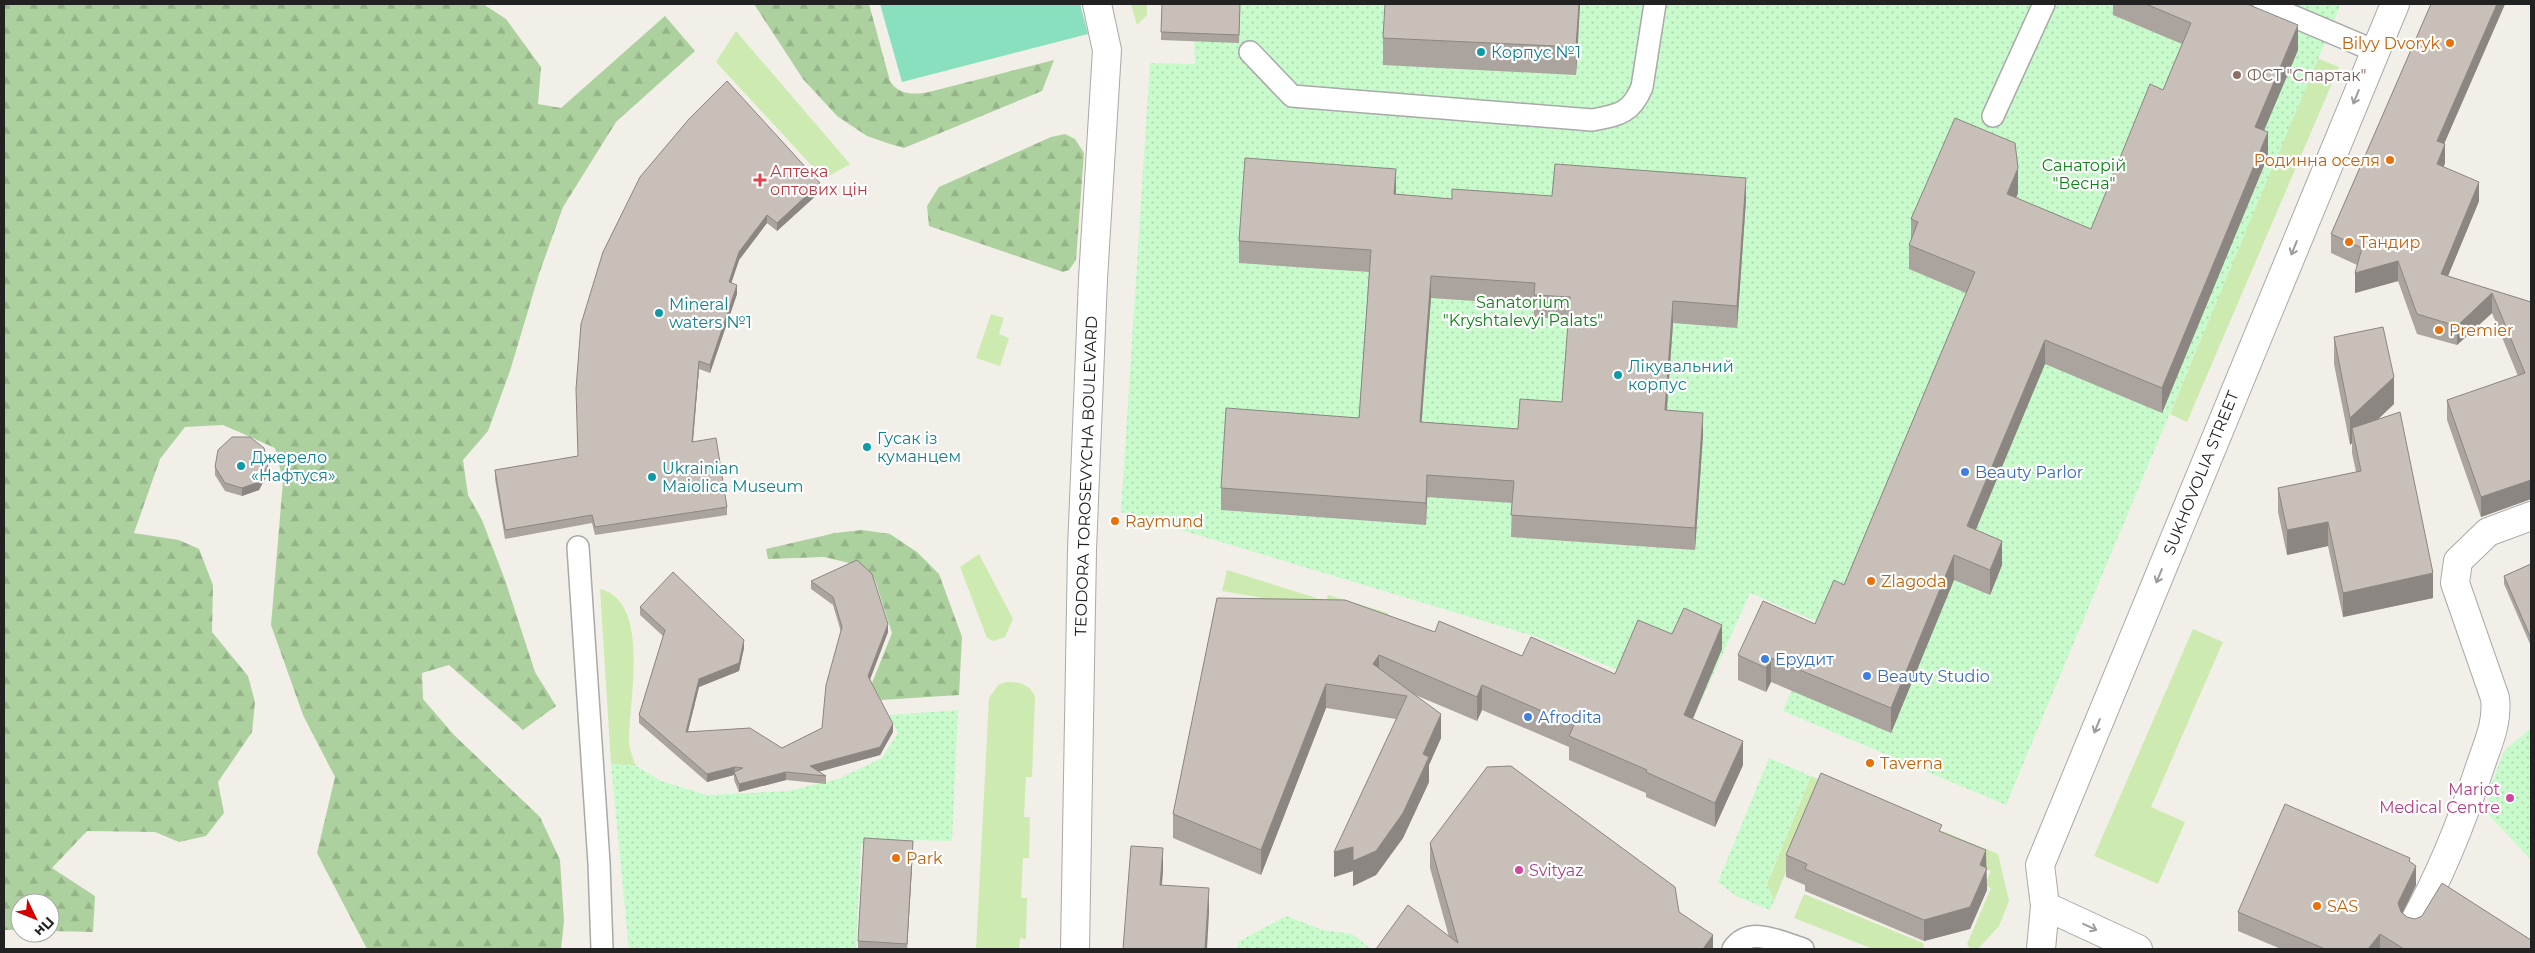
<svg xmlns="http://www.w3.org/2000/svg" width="2535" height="953" font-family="Montserrat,sans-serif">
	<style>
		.grass { fill: #cdebb0 }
		.forest { fill: url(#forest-firs) }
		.park { fill: url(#park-dots) }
		.pitch { fill: #88e0be }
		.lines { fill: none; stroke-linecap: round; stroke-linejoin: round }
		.service-casing { stroke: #a9a9a9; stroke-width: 24 }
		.pedestrian-casing { stroke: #a9a9a9; stroke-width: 30 }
		.minor-casing { stroke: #a9a9a9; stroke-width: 30 }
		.tertiary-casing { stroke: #a9a9a9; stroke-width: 30 }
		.service { stroke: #fff; stroke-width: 21 }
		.pedestrian { stroke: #fff; stroke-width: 28 }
		.minor { stroke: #fff; stroke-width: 28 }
		.tertiary { stroke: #fff; stroke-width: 28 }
		.wall { fill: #aba49e; fill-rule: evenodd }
		.shaded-wall { fill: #8b8681 }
		.building { fill: #c7bfb8; stroke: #8b8681; fill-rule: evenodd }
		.oneway { stroke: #9c9c9c }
		.food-dot { fill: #e8710a; stroke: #fff; stroke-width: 2 }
		.culture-dot { fill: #0f9aa8; stroke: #fff; stroke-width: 2 }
		.education-dot { fill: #8d6e63; stroke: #fff; stroke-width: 2 }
		.health-dot { fill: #e0444e; stroke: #fff; stroke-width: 2 }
		.shop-dot { fill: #3f7fe0; stroke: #fff; stroke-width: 2 }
		.hotel-dot { fill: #d1479c; stroke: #fff; stroke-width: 2 }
		.labels { text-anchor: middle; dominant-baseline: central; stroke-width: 4.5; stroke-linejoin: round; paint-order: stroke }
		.food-label { font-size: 16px; fill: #c56008; stroke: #fff; text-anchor: start }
		.culture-label { font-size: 16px; fill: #0d838f; stroke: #fff; text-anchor: start }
		.education-label { font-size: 16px; fill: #785e54; stroke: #fff; text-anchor: start }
		.park-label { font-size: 16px; fill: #0c8416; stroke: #fff }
		.health-label { font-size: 16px; fill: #be3a42; stroke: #fff; text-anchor: start }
		.shop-label { font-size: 16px; fill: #366cbe; stroke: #fff; text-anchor: start }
		.street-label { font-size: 16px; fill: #222; stroke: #fff }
		.hotel-label { font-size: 16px; fill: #b23c85; stroke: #fff; text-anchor: end }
	</style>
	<defs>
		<pattern id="forest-firs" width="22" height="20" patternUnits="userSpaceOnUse" patternTransform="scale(1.25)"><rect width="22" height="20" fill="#add19e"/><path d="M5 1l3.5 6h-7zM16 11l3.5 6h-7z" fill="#95b388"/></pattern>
		<pattern id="park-dots" width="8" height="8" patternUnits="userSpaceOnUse" patternTransform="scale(1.25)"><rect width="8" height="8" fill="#c8facc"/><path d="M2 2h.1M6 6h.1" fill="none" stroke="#acd6af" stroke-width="1.8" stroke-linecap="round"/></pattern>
	</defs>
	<rect width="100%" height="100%" fill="#f2efe9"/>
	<path class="grass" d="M1131 4H1147V15L1137 25Z
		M736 31 850 164 824 179 716 62Z
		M2317 58 2339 67 2187 422 2170 414Z
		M991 314 1004 318 999 334 1009 338 1000 366 976 358Z
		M979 554 1013 619 1005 637 993 641 987 638 960 567Z
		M1227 570 1326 601 1328 595 1388 613 1386 619 1222 591Z
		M600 589C651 601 629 700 629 740 629 748 633 758 636 766L611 764Z
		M2193 629 2223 642 2151 807 2185 822 2158 884 2094 856Z
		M1006 682C1018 682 1030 683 1035 697L1032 777H1026L1024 817H1030L1029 858H1023L1021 898H1027L1026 939 1020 938 1019 949H976L989 698 998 685Z
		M1811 776 1998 854 2009 901 1999 926 1978 949H1970L1967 944 1991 888 1985 885 1991 871 1819 792 1774 901 1767 884Z
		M1804 894 1923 943 1924 949H1873L1794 918Z"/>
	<path class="forest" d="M4 4H483L506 19 541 67 538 104 561 108 665 16 695 51 616 122 563 207 539 274 510 371 488 431 463 460 468 495 482 520 505 580 535 672 556 706 523 730 449 665 422 673 423 699 454 735 540 817 560 860 564 921 561 949H367L317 853 335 777 303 715 271 625 283 481 275 448 223 425 185 427 160 459 134 533 179 540 199 549 213 585 212 632 248 676 255 702 252 732 218 782 224 813 206 836 179 842 155 832 87 831 52 868 95 896 93 932 50 931V903H20V930H4Z
		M754 4H869L890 81C898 95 915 95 929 92L1054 60 1042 91 904 148 890 144 867 136 837 116 803 79Z
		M1065 134 1075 139 1084 153 1076 260 1069 270 1063 272 929 226 927 206 939 187 1051 137Z
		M862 530 890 534 917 552 939 574 962 637 959 695 881 700 872 683 892 633 875 580 858 565 824 557 768 559 766 549 835 533Z"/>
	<path class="park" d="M1163 4H2341L2006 805 1783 711 1820 623 1750 593 1700 704 1537 637 1121 512 1150 63 1195 64 1194 41 1161 40Z
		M958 710 952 841 914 840 913 846 861 843 856 949H629L611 764 636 766 661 781 707 795 789 791 838 779 882 758 898 733 889 715Z
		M2531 728V860L2487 813 2492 783 2504 751Z
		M1769 758 1811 776 1767 883 1774 901 1770 910 1736 896 1718 882Z
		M1286 916 1323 930 1352 934 1371 949H1238V942Z"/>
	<path class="pitch" d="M880 4H1080L1088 34 902 82Z"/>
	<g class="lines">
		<g class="service-casing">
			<path id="service" d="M2264 4 2375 51
				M1250 52 1292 96 1592 120C1618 115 1631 114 1642 87L1655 4
				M1993 116 2044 4
				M578 547 599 863 602 949
				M1733 949C1750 925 1780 942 1803 949"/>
		</g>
		<g class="pedestrian-casing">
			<path id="pedestrian" d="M1075 949 1082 550 1093 279 1107 50 1097 4"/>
		</g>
		<g class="minor-casing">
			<path id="minor" d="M2414 922C2442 873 2462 821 2480 767 2488 743 2498 723 2495 698L2455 583 2458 561 2488 532 2531 516
				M2041 949 2045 906"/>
		</g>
		<g class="tertiary-casing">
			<path id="tertiary" d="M2138 949 2045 906 2040 865 2395 4"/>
		</g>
		<use href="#service" class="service"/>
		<use href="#pedestrian" class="pedestrian"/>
		<use href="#minor" class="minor"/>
		<use href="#tertiary" class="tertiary"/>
	</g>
	<path class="wall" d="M1162 4H1240L1239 43 1161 40Z
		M1580 4 1576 75 1383 65V38Z
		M2113 4H2247L2298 50 2264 130 2268 156 2162 413 2045 364 1975 530 2002 565 1990 595 1954 580 1891 733 1771 682 1766 692 1738 680V655L1815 624 1844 585 1966 293 1909 269V245L1911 240V219L2018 193 2016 198 2091 229 2163 90 2182 44 2113 15Z
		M2431 4H2505L2444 144 2445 163 2443 167 2479 201 2448 276 2531 302V499L2481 517 2447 420V400L2518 376 2492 313 2457 345 2417 334 2398 281 2355 293 2357 265 2331 253V234Z
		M689 119 820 192 777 231 767 223 739 260 731 283 737 294 710 373 699 369 693 442 727 507V515L595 535 592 523 505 539 495 479V470L578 456Z
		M1396 194 1452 199 1552 196 1746 200 1737 328 1673 323 1667 410 1703 435 1695 550 1511 537 1512 503 1427 497 1426 525 1221 510V488L1359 418 1369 272 1239 263V241ZM1431 298 1534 305V317L1569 319 1562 402 1518 429 1421 422Z
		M2334 337 2394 404 2377 420 2433 598 2343 617 2328 546 2287 555 2278 512V488L2356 472 2352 453V443L2350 445 2334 364Z
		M215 467 268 473 259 490 242 496 225 491 215 475Z
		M2531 564 2530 644 2504 584V576Z
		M811 581 888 632 870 680 893 732 880 755 818 772 826 776V784L786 780 739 792 734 780V775L707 782 639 723V715L663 636 640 615V607L744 648 739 671 699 687 688 731 782 748 822 728 841 632 833 605 811 589Z
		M1217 598 1435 632 1522 656 1615 674 1672 634 1722 649 1693 719 1743 765 1715 827 1646 797V793L1569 760V747L1482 710 1477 721 1413 694 1441 738 1429 765V782L1403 838 1376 875 1353 886V871L1334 877 1396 719 1326 708 1261 875 1173 838V814Z
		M1942 832 1986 868 1987 890 1970 929 1924 941 1805 891V885L1786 877V855Z
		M1430 843 1679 912 1713 949H1376L1449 937 1430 868Z
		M913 849 907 949H858V941Z
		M2410 862 2416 885 2403 913 2407 917 2531 949H2281L2238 931V912Z"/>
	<path class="shaded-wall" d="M1579 4H1580L1576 75V47Z
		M2497 4H2505L2437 160V141Z
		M2298 25V50L2255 152V127Z
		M2268 132V156L2162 413V388Z
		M2445 144V163L2437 184V164Z
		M2018 168V193L2007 219V194Z
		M1396 169V191L1394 216V194Z
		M1746 178V200L1737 328V306Z
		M2479 182V201L2441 293V274Z
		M820 183V192L777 231V223Z
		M767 215V223L739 260 729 290V282L739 252Z
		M2398 261V281L2355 293V273Z
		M1431 276V298L1420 444V422Z
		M737 285V294L710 373V365Z
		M2492 293V313L2457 345V326Z
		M1673 301V323L1665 432V410Z
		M2045 340V364L1967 551V526Z
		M699 361V369L692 450V442Z
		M2394 377V404L2355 441 2352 428V443L2350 445V418Z
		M1703 413V435L1695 550V528Z
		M268 465V473L259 490 242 496V488Z
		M1427 475V497L1426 525V503Z
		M2531 480V499L2481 517V497Z
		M2328 522V546L2287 555V530Z
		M2002 541V565L1990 595V570Z
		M1954 555V580L1891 733V708Z
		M2433 573V598L2343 617V593Z
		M888 624V632L868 684V676Z
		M1722 625V649L1684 739V715Z
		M2531 635V643L2530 644V636Z
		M744 640V648L739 671 699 687 686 739V732L699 679Z
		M1379 655V679L1373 664Z
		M1771 658V682L1766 692V668Z
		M1326 684V708L1261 875V850Z
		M1482 685V710L1477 721V697Z
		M1441 714V738L1429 765V782L1403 838 1376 875 1353 886V861L1423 754Z
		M893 724V732L880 755 810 774V766Z
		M1743 741V765L1715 827V803Z
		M735 767 734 775 707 782V774Z
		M786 772V780L739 792V784Z
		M913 841V849L907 949V944Z
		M1353 847V871L1334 877V852Z
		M1163 848V872L1160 909V885Z
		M1986 850 1987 890 1970 929 1924 941V920L1980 865Z
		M2416 866V885L2398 922V903Z
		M1209 888V913L1207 949H1205Z
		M2380 934V949H2368Z
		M1713 935V949H1703Z"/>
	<path class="building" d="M1162 4H1240L1239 35 1161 32Z
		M1385 4H1579L1576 47 1383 38Z
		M2146 4H2247L2298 25 2255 127 2268 132 2162 388 2045 340 1967 526 2002 541 1990 570 1954 555 1891 708 1771 658 1766 668 1738 655 1763 601 1815 624 1834 580 1844 585 1975 272 1909 245 1918 222 1911 219 1955 118 2015 143 2018 168 2007 194 2091 229 2150 84 2163 90 2191 23Z
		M2431 4H2497L2437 141 2445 144 2437 164 2479 182 2441 274 2531 302V480L2481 497 2447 400 2525 373 2492 293 2457 326 2417 314 2398 261 2355 273 2362 248 2331 234Z
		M727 81 820 183 777 223 767 215 739 252 729 282 737 285 710 365 699 361 692 442 716 438 727 507 595 527 592 515 505 530 495 470 578 456 576 389 581 324 603 252 640 177 689 119Z
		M1245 158 1396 169 1394 194 1452 199V189L1552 196 1555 164 1746 178 1737 306 1673 301 1665 410 1703 413 1695 528 1511 515 1514 481 1427 475 1426 503 1221 488 1226 408 1359 418 1371 250 1239 241ZM1431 276 1535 283 1534 295 1570 297 1562 402 1520 399 1518 429 1420 422Z
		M2383 327 2394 377 2350 418 2334 337Z
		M2400 412 2433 573 2343 593 2328 522 2287 530 2278 488 2361 471 2352 428Z
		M232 437H250L264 448 268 465 259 482 242 488 225 483 215 467 218 450Z
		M857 560 872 574 888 624 868 676 893 724 880 747 810 766 826 776 786 772 739 784 734 772 743 768 735 767 707 774 639 715 665 630 640 607 673 572 744 640 739 663 699 679 686 732 750 728 782 748 822 728 826 685 842 627 833 597 811 581Z
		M2531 564V635L2530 636 2504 576Z
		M1217 598 1345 600 1435 632 1439 621 1522 656 1531 637 1615 674 1638 620 1672 634 1684 608 1722 625 1684 715 1743 741 1715 803 1646 772 1647 770 1569 736 1574 725 1482 685 1477 697 1379 655 1373 664 1441 714 1423 754 1429 757 1403 813 1376 851 1353 861V847L1334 852 1407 696 1326 684 1261 850 1173 814Z
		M1511 766 1675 887 1679 912 1713 935 1703 949H1376L1408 905 1458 943 1430 843 1487 767Z
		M1821 773 1942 825 1939 831 1986 850 1980 865 1987 868 1970 907 1924 920 1805 869 1807 864 1786 855Z
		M2285 804 2410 858 2409 861 2416 866 2398 903 2401 912 2407 917 2415 919 2422 916 2442 883 2531 940V949H2404L2380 934 2368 949H2325L2238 912Z
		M864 838 913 841 907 944 858 941Z
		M1131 846 1163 848 1160 885 1209 888 1205 949H1123Z"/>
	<defs><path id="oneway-shaft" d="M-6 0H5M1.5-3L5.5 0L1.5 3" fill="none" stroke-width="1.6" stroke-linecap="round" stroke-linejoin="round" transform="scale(1.25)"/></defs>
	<g class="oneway">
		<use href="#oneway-shaft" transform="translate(2356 97) rotate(112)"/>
		<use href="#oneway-shaft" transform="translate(2294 248) rotate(112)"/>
		<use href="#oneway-shaft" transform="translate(2159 576) rotate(112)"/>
		<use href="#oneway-shaft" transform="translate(2097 726) rotate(112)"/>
		<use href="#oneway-shaft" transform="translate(2090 927) rotate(25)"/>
	</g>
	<g class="food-dot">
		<circle cx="2450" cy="43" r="5"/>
		<circle cx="2390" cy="160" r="5"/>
		<circle cx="2349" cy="242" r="5"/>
		<circle cx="2439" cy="330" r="5"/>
		<circle cx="1115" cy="521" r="5"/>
		<circle cx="1871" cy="581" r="5"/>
		<circle cx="1870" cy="763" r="5"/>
		<circle cx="896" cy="858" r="5"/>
		<circle cx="2317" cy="906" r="5"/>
	</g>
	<g class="culture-dot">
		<circle cx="1481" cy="52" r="5"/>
		<circle cx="659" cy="313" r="5"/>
		<circle cx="1618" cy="375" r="5"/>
		<circle cx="867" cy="447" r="5"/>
		<circle cx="241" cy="466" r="5"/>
		<circle cx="652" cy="477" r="5"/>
	</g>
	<circle class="education-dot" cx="2237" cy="75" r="5"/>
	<path class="health-dot" d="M757.5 172.5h5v5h5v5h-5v5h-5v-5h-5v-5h5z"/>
	<g class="shop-dot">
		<circle cx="1965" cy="472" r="5"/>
		<circle cx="1765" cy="659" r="5"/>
		<circle cx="1867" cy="676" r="5"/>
		<circle cx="1528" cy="717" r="5"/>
	</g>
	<g class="hotel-dot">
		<circle cx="2510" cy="798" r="5"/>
		<circle cx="1519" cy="870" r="5"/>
	</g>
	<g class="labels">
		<g class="food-label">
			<text x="2440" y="43" text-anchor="end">Bilyy Dvoryk</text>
			<text x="2380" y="160" text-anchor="end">Родинна оселя</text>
			<text x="2359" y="242">Тандир</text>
			<text x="2449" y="330">Premier</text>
			<text x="1125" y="521">Raymund</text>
			<text x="1881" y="581">Zlagoda</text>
			<text x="1880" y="763">Taverna</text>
			<text x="906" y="858">Park</text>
			<text x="2327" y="906">SAS</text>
		</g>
		<g class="culture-label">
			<text x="1491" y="52">Корпус №1</text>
			<text x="669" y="304">Mineral<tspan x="669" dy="18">waters №1</tspan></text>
			<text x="1628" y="366">Лікувальний<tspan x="1628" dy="18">корпус</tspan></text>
			<text x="877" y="438">Гусак із<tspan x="877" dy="18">куманцем</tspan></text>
			<text x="251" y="457">Джерело<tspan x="251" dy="18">«Нафтуся»</tspan></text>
			<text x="662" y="468">Ukrainian<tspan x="662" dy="18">Maiolica Museum</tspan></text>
		</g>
		<g class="education-label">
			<text x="2247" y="75">ФСТ "Спартак"</text>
		</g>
		<g class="park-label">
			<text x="2084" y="165">Санаторій<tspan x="2084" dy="18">"Весна"</tspan></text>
			<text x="1523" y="302">Sanatorium<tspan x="1523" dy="18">"Kryshtalevyi Palats"</tspan></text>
		</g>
		<g class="health-label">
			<text x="770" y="171">Аптека<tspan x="770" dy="18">оптових цін</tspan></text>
		</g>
		<g class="shop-label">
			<text x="1975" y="472">Beauty Parlor</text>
			<text x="1775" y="659">Ерудит</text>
			<text x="1877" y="676">Beauty Studio</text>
			<text x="1538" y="717">Afrodita</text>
		</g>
		<g class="street-label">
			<text transform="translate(2201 473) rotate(-68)">SUKHOVOLIA STREET</text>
			<text transform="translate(1086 476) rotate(-88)">TEODORA TOROSEVYCHA BOULEVARD</text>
		</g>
		<g class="hotel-label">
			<text x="2500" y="789">Mariot<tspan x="2500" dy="18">Medical Centre</tspan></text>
			<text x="1529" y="870" text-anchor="start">Svityaz</text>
		</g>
	</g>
	<rect width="2535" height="953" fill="none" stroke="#222222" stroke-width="10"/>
	<g transform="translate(35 918) rotate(133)"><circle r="24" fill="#ffffff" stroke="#a7a7a7"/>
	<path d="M0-4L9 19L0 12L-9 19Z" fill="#d40000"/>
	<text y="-8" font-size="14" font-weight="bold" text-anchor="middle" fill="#222222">Пн</text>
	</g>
</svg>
